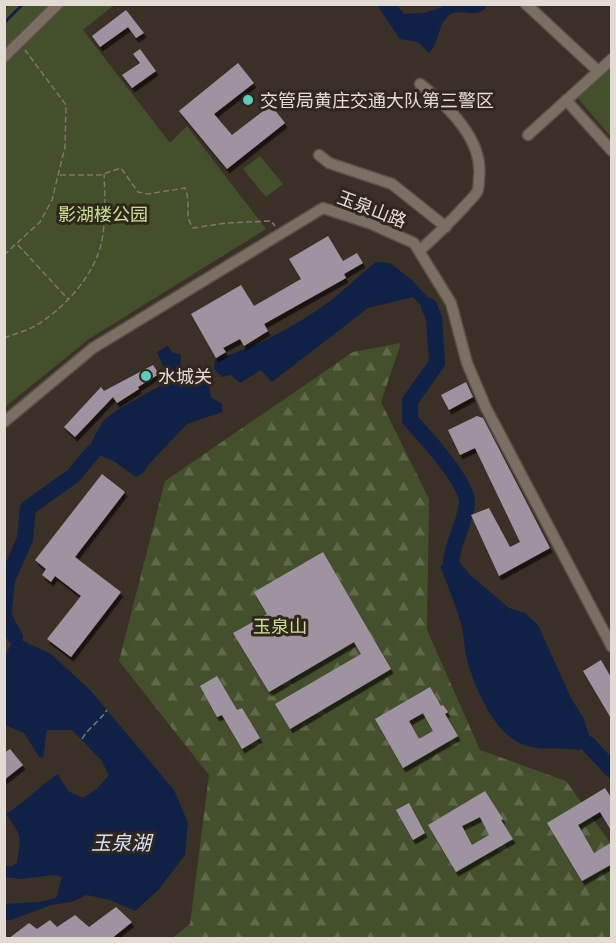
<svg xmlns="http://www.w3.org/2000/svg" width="616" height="943" font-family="Raleway,'Noto Sans SC',sans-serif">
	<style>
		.green { fill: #43502b }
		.forest { fill: url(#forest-firs) }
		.water { fill: #0f2146 }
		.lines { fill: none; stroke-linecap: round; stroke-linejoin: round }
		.stream { stroke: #0f2146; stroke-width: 3 }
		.river { stroke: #0f2146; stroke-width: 16 }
		.building { fill: #9f93a1; fill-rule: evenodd; filter: url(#shadow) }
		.minor-casing { stroke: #584f46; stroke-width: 13 }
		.path { stroke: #7f766d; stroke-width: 1.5; stroke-dasharray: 6 3; stroke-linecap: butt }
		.minor { stroke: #7b6e62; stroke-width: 10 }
		.poi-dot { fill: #58cec0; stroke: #31261c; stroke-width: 2 }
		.labels { text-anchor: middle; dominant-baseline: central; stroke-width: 6; stroke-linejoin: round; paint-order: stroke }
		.poi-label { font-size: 18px; fill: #e3dcd5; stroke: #31261c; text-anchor: start }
		.street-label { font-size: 18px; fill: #e3dcd5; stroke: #31261c }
		.park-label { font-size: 18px; fill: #c8e295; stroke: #31261c }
		.water-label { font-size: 20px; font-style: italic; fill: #d1e0fc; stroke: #31261c }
	</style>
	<defs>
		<pattern id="forest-firs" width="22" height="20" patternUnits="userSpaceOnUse" patternTransform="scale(1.5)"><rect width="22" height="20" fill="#43502b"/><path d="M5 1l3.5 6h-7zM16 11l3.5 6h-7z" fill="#5e6949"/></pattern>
		<filter id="shadow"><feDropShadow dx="2.5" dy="4.5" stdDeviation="0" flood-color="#0009"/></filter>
	</defs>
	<rect width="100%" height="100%" fill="#3b3025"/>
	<path class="green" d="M9 4 114 5 83 30 170 143 187 126 266 229 89 339 5 407V10Z
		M611 61V137L575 95Z
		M260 156 283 184 266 197 243 169Z"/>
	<path class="forest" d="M401 343 381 402 429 499 427 630 480 750 566 781 611 844V938H173L190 924 209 775 119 661 165 481 353 352Z"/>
	<path class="water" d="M377 5H397L404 14 424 13 442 7 443 5H487L484 10C481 11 478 13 475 13 466 14 459 9 450 15 437 23 440 43 429 53L418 42 400 39Z
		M376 262 390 263 412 280 433 303 425 309 413 297 368 308 272 382 261 370 240 383 231 375 222 377 214 369 215 360C256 347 292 328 326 304 344 291 359 275 376 262Z
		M168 346 172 352 181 355C181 365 180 370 171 376L163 366 157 352Z
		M195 372 207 378 211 397 222 404V412L187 424 149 464 143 473 136 477 115 462 93 452 90 446 95 435 104 420 117 410 183 373Z
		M457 559 470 575 509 608 525 613 538 625 571 698 584 719 591 742 579 750C561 747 541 751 524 745 494 735 472 683 466 655 464 646 464 636 462 627 456 606 448 586 440 566Z
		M15 637 51 654 90 690 174 790 188 823 185 855 159 889 135 911 110 900 87 895 71 902 51 905 11 920H5V904L39 902 56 898 62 877 54 875 21 879 5 877V865L10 867 17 863C21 832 23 840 6 814 26 802 38 787 58 774L68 791 83 798 97 789 109 775 101 760 72 730H47L43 758 39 757 24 733 5 725V656Z"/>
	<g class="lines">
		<path class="stream" d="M4 23 23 4"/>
		<path class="river" d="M429 306 434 318 437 363 410 401V420C424 435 468 483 467 503 465 524 453 541 451 562
			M4 610 7 580 25 539 28 508 73 476 93 452
			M4 617 15 637
			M588 744 612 770"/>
	</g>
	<path class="building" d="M126 10 144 33 136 38 128 27 100 47 92 36Z
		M140 49 156 71 132 88 122 75 140 63 133 54Z
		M238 63 254 83 214 114 232 135 271 105 285 123 227 169 179 111Z
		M328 236 343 261 357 253 363 263 344 274 346 278 264 324 268 331 244 346 240 339 223 348 226 352 216 358 191 314 241 285 254 306 301 279 289 259Z
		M153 365 159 374 138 387 139 389 117 403 113 397 75 437 64 427 101 387 104 391Z
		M466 382 473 397 449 410 441 395Z
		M477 416 483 418 550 548 499 576 471 515 489 508 510 547 520 542 475 448 460 455 448 430Z
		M102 474 125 492 75 557 121 592 71 657 47 639 81 596 55 576 51 582 42 575 46 569 35 560Z
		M323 552 391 669 290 729 275 704 361 654 354 642 269 692 233 633 267 614 254 592Z
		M601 660 612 679V720L583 671Z
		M217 676 237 710 242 708 260 738 242 749 222 715 217 717 200 686Z
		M430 687 441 706 443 705 448 712 445 714 458 736 403 768 375 719ZM423 713 433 731 419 739 409 721Z
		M10 749 23 765 4 780V753Z
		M605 788 612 799V832L600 812 578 825 594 853 612 842V864L582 881 547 823Z
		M485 791 503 819 501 820 513 839 456 872 428 825ZM480 817 489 835 472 845 462 826Z
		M409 803 425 833 413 840 396 810Z
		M116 907 132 922 111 939H8L29 923 37 929 50 920 57 927 75 915 89 927Z"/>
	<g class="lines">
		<g class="minor-casing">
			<path id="minor" d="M526 4 598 71
				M4 57 58 4
				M566 100 612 151
				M528 135 612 59
				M319 155 329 163 392 184 446 227
				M419 251C435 237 450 222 465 206 469 201 474 197 477 192 479 188 479 182 479 178 484 140 447 105 420 84
				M4 422 93 348 323 208 369 223 414 243 451 303 467 363 486 408 612 647"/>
		</g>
		<path class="path" d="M60 175H100L121 168 138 192 148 194 185 188C192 205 183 213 193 228L226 223 271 221 275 226
			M4 197V201
			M18 245 68 299
			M4 255 40 222 52 200 65 147 66 105 25 50
			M4 338C14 334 26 331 35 326 65 308 95 275 102 240 106 218 105 196 104 174
			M82 739C89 727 99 722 107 710"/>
		<use href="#minor" class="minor"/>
	</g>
	<g class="poi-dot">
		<circle cx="248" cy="100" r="6"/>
		<circle cx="146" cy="376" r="6"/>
	</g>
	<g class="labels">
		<g class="poi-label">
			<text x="260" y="100">交管局黄庄交通大队第三警区</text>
			<text x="158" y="376">水城关</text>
		</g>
		<g class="street-label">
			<text transform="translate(372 209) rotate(21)">玉泉山路</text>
		</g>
		<g class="park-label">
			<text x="103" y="214">影湖楼公园</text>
			<text x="280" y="626">玉泉山</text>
		</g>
		<g class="water-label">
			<text x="121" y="843">玉泉湖</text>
		</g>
	</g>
	<rect width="616" height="943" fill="none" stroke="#e3dcd5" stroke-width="12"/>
</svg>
